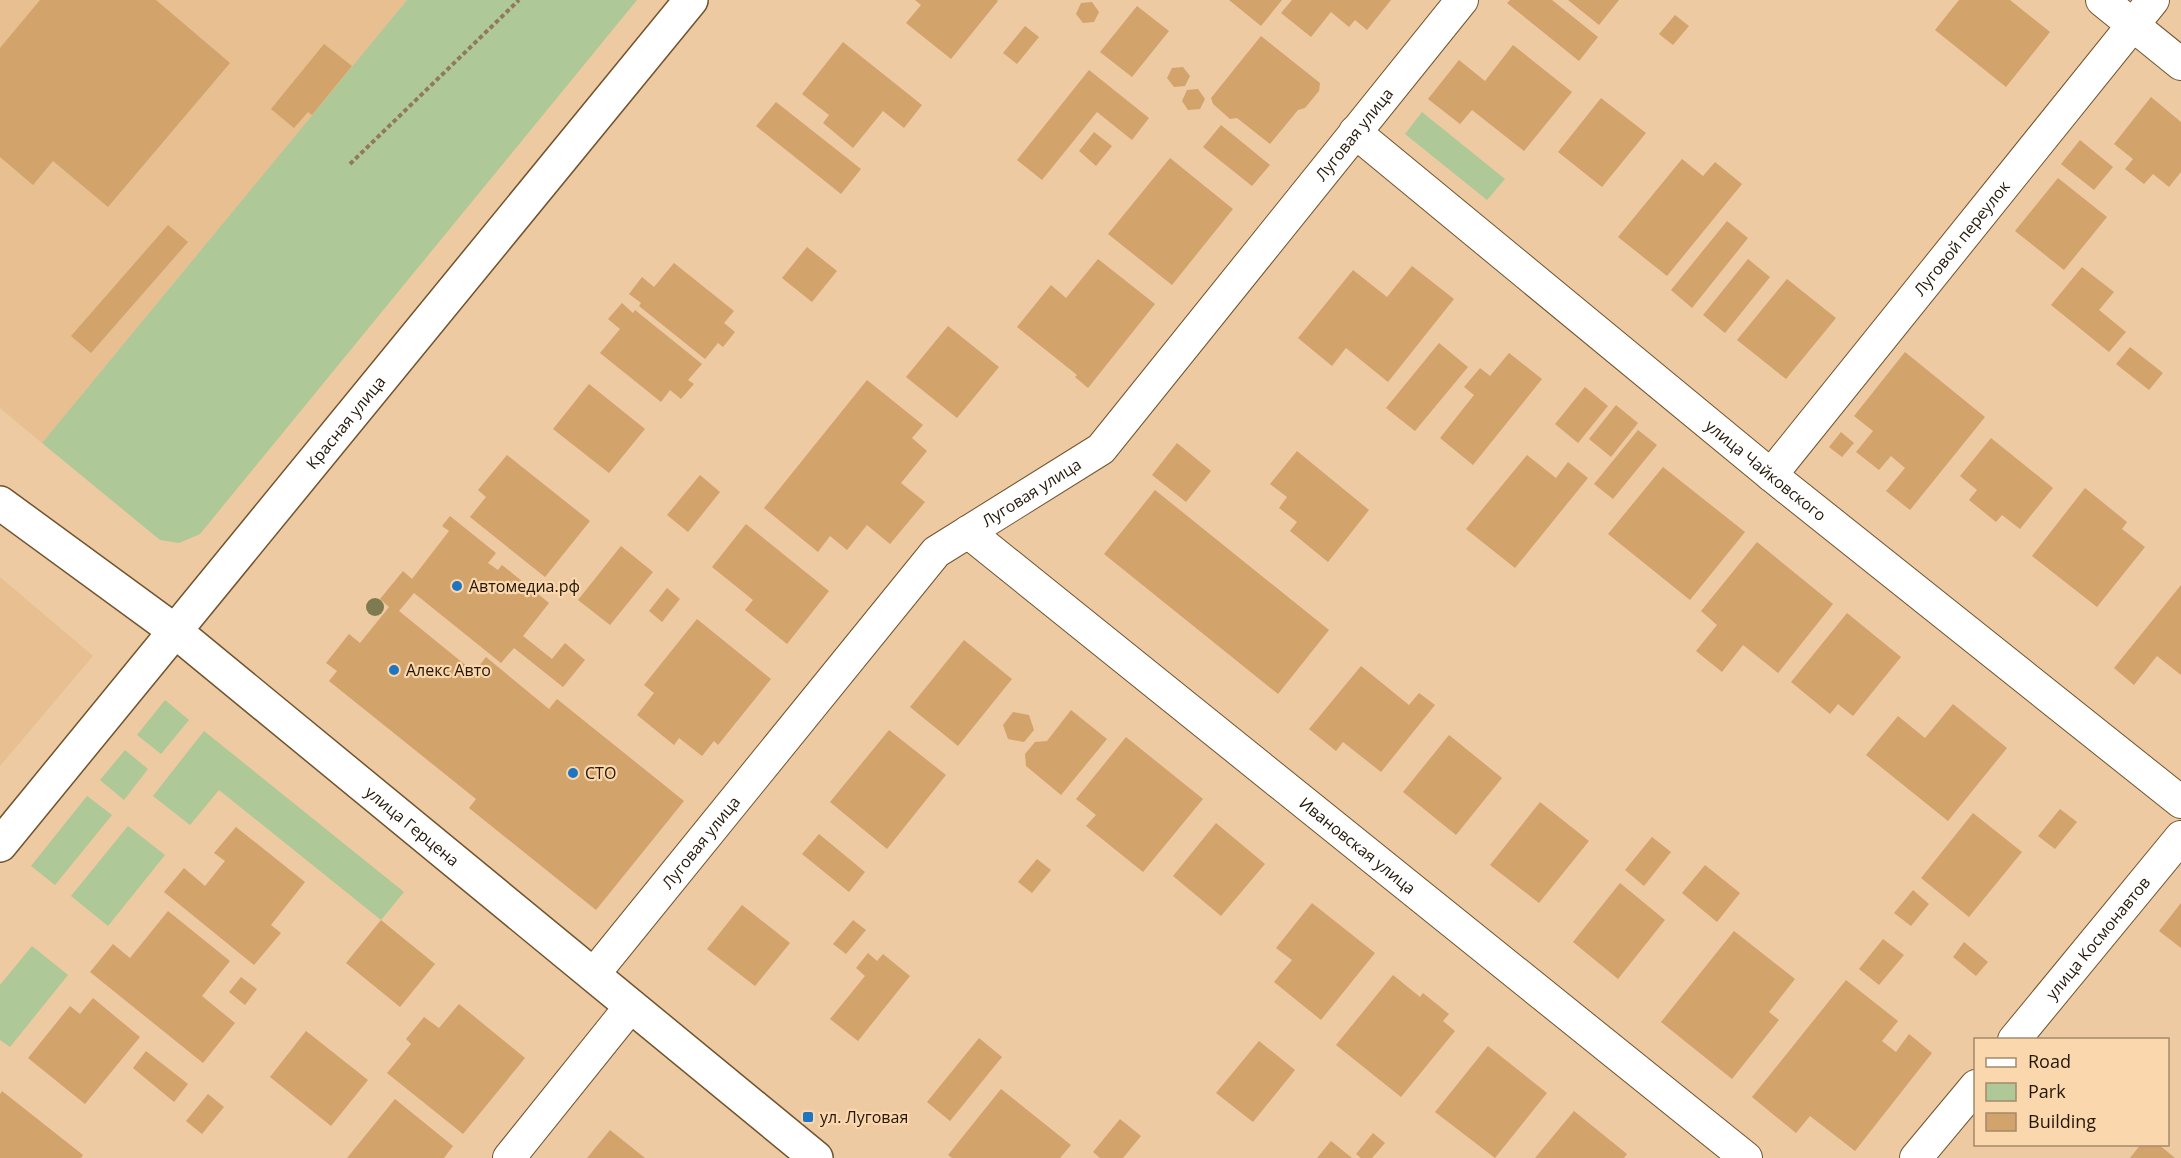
<svg xmlns="http://www.w3.org/2000/svg" width="2181" height="1158" font-family="'Open Sans',sans-serif">
	<style>
		.built { fill: #e7bf90 }
		.green { fill: #aec897 }
		.building { fill: #d2a36b }
		.lines { fill: none; stroke-linecap: round; stroke-linejoin: round }
		.street-casing { stroke: #71532d; stroke-width: 34 }
		.secondary-casing { stroke: #71532d; stroke-width: 36 }
		.path { stroke: #92795c; stroke-width: 4; stroke-dasharray: 4.5 3; stroke-linecap: butt }
		.street { stroke: #fff; stroke-width: 32 }
		.secondary { stroke: #fff; stroke-width: 33 }
		.tree { fill: #7f7b50 }
		.poi-dot { fill: #1e75c2; stroke: #fad7ad; stroke-width: 2 }
		.labels { text-anchor: middle; dominant-baseline: central; stroke-width: 4.5; stroke-linejoin: round; paint-order: stroke }
		.street-label { font-size: 16px; fill: #241708; stroke: #fad7ad }
		.poi-label { font-size: 16px; fill: #241708; stroke: #fad7ad; text-anchor: start }
	</style>
	<rect width="100%" height="100%" fill="#edcaa1"/>
	<path class="built" d="M0 0H407L42 443 0 408Z
		M0 577 93 656 0 766Z"/>
	<path class="green" d="M407 0H637L200 534 179 543 160 540 42 443Z
		M1422 112 1505 179 1487 200 1405 134Z
		M165 700 189 720 161 754 137 735Z
		M204 731 404 892 381 920 219 790 190 825 153 796Z
		M125 750 148 769 124 800 100 780Z
		M87 796 112 815 55 885 31 866Z
		M128 826 165 855 108 926 71 896Z
		M32 946 68 975 10 1047 0 1040V985Z"/>
	<path class="building" d="M40 0H156L230 63 108 207 53 161 33 185 0 157V48Z
		M915 0H997L998 1 951 59 906 23 921 5Z
		M1229 0H1282L1261 26Z
		M1292 0H1391L1367 30 1355 20 1349 27 1331 12 1311 37 1281 13Z
		M1510 0H1552L1598 37 1579 61 1507 3Z
		M1568 0H1619L1599 25Z
		M1959 0H2010L2050 32 2006 87 1935 30Z
		M1092 2 1099 12 1094 22 1083 23 1076 14 1081 3Z
		M1137 6 1169 31 1132 77 1100 52Z
		M1675 15 1689 26 1673 45 1659 34Z
		M1025 26 1039 37 1017 64 1003 53Z
		M1261 36 1320 83 1319 91 1305 108 1298 110 1270 144 1237 118 1230 119 1213 104 1211 98Z
		M843 42 922 105 904 128 883 111 853 148 823 123 829 115 802 94Z
		M324 44 352 66 312 115 308 112 294 128 271 109Z
		M1513 45 1572 92 1524 151 1472 110 1460 124 1428 99 1459 60 1485 81Z
		M1183 67 1190 76 1185 86 1174 87 1167 78 1172 68Z
		M1089 70 1149 118 1132 140 1097 112 1042 180 1017 160Z
		M1198 89 1205 99 1200 109 1188 110 1182 101 1187 90Z
		M2151 97 2181 122V172L2169 187 2153 174 2144 184 2125 169 2133 159 2114 144Z
		M1601 98 1646 133 1602 187 1558 152Z
		M776 102 861 169 841 194 756 126Z
		M1221 125 1270 165 1252 186 1203 147Z
		M1094 132 1112 146 1096 166 1079 151Z
		M2080 140 2113 167 2094 190 2061 164Z
		M1170 158 1233 209 1172 285 1108 234Z
		M1682 159 1703 176 1715 162 1742 184 1667 276 1618 237Z
		M2058 178 2107 217 2064 270 2015 231Z
		M1727 221 1748 238 1692 308 1671 290Z
		M168 225 188 242 91 353 71 336Z
		M807 247 837 271 812 302 782 278Z
		M1098 259 1155 304 1088 388 1075 377 1077 375 1017 327 1051 285 1066 298Z
		M1748 259 1770 277 1725 333 1703 315Z
		M674 263 734 311 724 323 735 332 723 347 718 343 705 359 639 306 641 303 629 294 642 277 654 287Z
		M1412 266 1454 299 1388 382 1346 348 1332 366 1298 338 1353 270 1387 297Z
		M2082 267 2114 292 2099 310 2126 332 2109 352 2051 305Z
		M1787 279 1836 318 1786 379 1737 340Z
		M622 303 633 313 635 310 702 364 688 380 694 384 681 399 670 390 661 402 600 353 620 329 608 319Z
		M948 326 999 367 957 418 906 377Z
		M1439 343 1468 367 1415 431 1386 408Z
		M2130 347 2163 373 2149 390 2116 364Z
		M1905 352 1985 417 1910 510 1886 491 1905 468 1891 456 1879 470 1856 452 1873 431 1854 416Z
		M1509 353 1542 379 1473 465 1440 438 1474 395 1464 387 1480 368 1490 376Z
		M867 380 923 425 912 438 927 451 901 483 925 502 890 544 867 525 847 550 830 536 818 552 764 508Z
		M589 384 645 429 609 473 553 429Z
		M1585 387 1608 406 1578 443 1555 424Z
		M1616 405 1638 423 1611 457 1589 439Z
		M1638 430 1657 445 1613 499 1594 484Z
		M1841 432 1854 443 1842 457 1829 447Z
		M1991 438 2053 488 2020 529 2002 515 1996 522 1969 500 1977 490 1960 476Z
		M1177 443 1211 471 1186 502 1152 475Z
		M1297 451 1369 510 1328 562 1290 531 1297 522 1279 508 1287 497 1270 484Z
		M507 455 590 521 545 577 470 517 486 497 478 490Z
		M1527 455 1556 478 1568 462 1588 478 1515 568 1466 529Z
		M1663 467 1745 532 1690 600 1608 534Z
		M700 475 720 492 688 532 667 515Z
		M2085 488 2127 522 2122 529 2145 547 2097 607 2032 556Z
		M1155 490 1329 630 1278 694 1104 554Z
		M450 516 496 553 488 563 498 570 502 565 549 603 523 636 552 659 565 643 585 660 563 687 514 648 501 663 414 593 399 611 474 672 486 657 549 709 557 699 684 801 596 910 469 808 476 799 329 681 337 671 326 663 349 634 360 643 389 607 380 599 403 571 412 579 449 531 442 526Z
		M746 524 829 591 787 644 745 610 753 600 712 567Z
		M1757 542 1833 604 1778 673 1743 645 1722 672 1696 651 1717 625 1701 611Z
		M621 546 653 572 610 625 578 600Z
		M2181 585V675L2157 656 2134 685 2114 668Z
		M667 588 680 599 662 622 649 611Z
		M1847 613 1901 657 1853 716 1838 704 1830 714 1791 682Z
		M697 619 771 679 718 745 714 741 702 756 679 738 674 745 637 715 654 693 644 685Z
		M964 640 1012 679 958 746 910 707Z
		M1361 666 1409 705 1419 693 1435 705 1381 772 1343 742 1336 751 1309 729Z
		M1953 704 2007 748 1948 821 1866 755 1898 716 1925 738Z
		M1071 710 1107 739 1061 795 1026 766 1025 754 1035 742 1047 741Z
		M1013 712 1029 715 1034 730 1024 742 1008 739 1003 725Z
		M889 730 946 775 887 849 830 802Z
		M1449 735 1502 778 1456 835 1403 792Z
		M1126 737 1203 799 1143 872 1086 826 1096 815 1076 799Z
		M1540 802 1589 841 1539 903 1490 865Z
		M2060 809 2077 822 2055 849 2038 836Z
		M1973 813 2022 852 1969 917 1921 878Z
		M1216 823 1265 864 1221 916 1173 876Z
		M236 827 305 882 271 925 281 933 254 965 164 892 184 868 205 886 225 861 214 853Z
		M819 834 865 872 849 892 802 854Z
		M1652 837 1671 852 1644 886 1625 870Z
		M1037 859 1051 870 1032 893 1018 882Z
		M1705 865 1740 893 1717 922 1682 893Z
		M1620 883 1665 920 1618 979 1573 942Z
		M1913 890 1929 904 1911 926 1894 913Z
		M1312 903 1375 953 1321 1020 1274 982 1292 960 1276 948Z
		M2181 903V948L2159 931Z
		M742 905 790 943 755 986 707 949Z
		M168 911 230 961 202 996 235 1023 203 1063 90 972 113 944 130 958Z
		M381 920 435 964 400 1007 346 963Z
		M853 920 866 930 846 954 833 944Z
		M1734 931 1795 979 1769 1012 1779 1020 1732 1079 1661 1022Z
		M1883 939 1904 955 1879 985 1859 969Z
		M1964 942 1988 962 1976 976 1953 957Z
		M868 953 877 961 883 954 910 976 858 1041 830 1019 865 976 856 968Z
		M1393 975 1420 997 1423 993 1449 1014 1443 1021 1455 1031 1401 1097 1336 1045Z
		M241 977 257 989 245 1005 229 992Z
		M1846 980 1898 1021 1882 1041 1896 1052 1909 1034 1932 1053 1855 1151 1810 1116 1796 1133 1752 1097Z
		M93 998 140 1037 85 1104 28 1058 70 1006 80 1014Z
		M459 1004 525 1058 463 1134 387 1073 411 1044 406 1039 424 1017 439 1028Z
		M306 1031 368 1080 331 1126 270 1077Z
		M979 1038 1002 1057 950 1121 927 1102Z
		M1259 1041 1295 1070 1253 1122 1216 1093Z
		M1488 1046 1547 1093 1495 1158 1435 1112Z
		M146 1051 188 1084 174 1102 133 1068Z
		M1001 1089 1071 1145 1060 1158H952L948 1155Z
		M2 1091 83 1155 81 1158H0V1094Z
		M208 1094 224 1107 202 1134 186 1121Z
		M395 1099 453 1146 444 1158H347Z
		M1574 1111 1627 1154 1624 1158H1535Z
		M1120 1119 1141 1136 1123 1158H1100L1093 1152Z
		M610 1130 645 1158H587Z
		M1373 1133 1385 1143 1372 1158H1361L1356 1154Z
		M1331 1141 1352 1158H1317Z
		M2141 1144H2158L2175 1158H2130Z"/>
	<g class="lines">
		<g class="street-casing">
			<g id="street">
				<path d="M2102 0 2181 64"/>
				<path id="s1" d="M1355 132 1771 475 2181 802"/>
				<path id="s2" d="M1771 475 2153 0"/>
				<path id="s3" d="M968 532 1746 1158"/>
				<path id="s4" d="M593 975 936 552 1101 449 1462 0"/>
				<path id="s5" d="M2014 1040 2181 837"/>
				<path d="M509 1158 631 1006"/>
				<path d="M1916 1158 1976 1086"/>
			</g>
		</g>
		<g class="secondary-casing">
			<g id="secondary">
				<path id="s6" d="M0 503 175 631 816 1158"/>
				<path id="s7" d="M0 845 691 0"/>
			</g>
		</g>
		<path class="path" d="M350 164 519 0"/>
		<use href="#street" class="street"/>
		<use href="#secondary" class="secondary"/>
	</g>
	<circle class="tree" cx="375" cy="607" r="9"/>
	<g class="poi-dot">
		<circle cx="457" cy="586" r="6"/>
		<circle cx="394" cy="670" r="6"/>
		<circle cx="573" cy="773" r="6"/>
		<rect x="802" y="1111" width="12" height="12" rx="3"/>
	</g>
	<g class="labels">
		<g class="street-label">
			<text stroke="none"><textPath href="#s4" startOffset="1143">Луговая улица</textPath></text>
			<text stroke="none"><textPath href="#s2" startOffset="304">Луговой переулок</textPath></text>
			<text stroke="none"><textPath href="#s7" startOffset="546">Красная улица</textPath></text>
			<text stroke="none"><textPath href="#s1" startOffset="532">улица Чайковского</textPath></text>
			<text stroke="none"><textPath href="#s4" startOffset="657">Луговая улица</textPath></text>
			<text stroke="none"><textPath href="#s6" startOffset="524">улица Герцена</textPath></text>
			<text stroke="none"><textPath href="#s4" startOffset="171">Луговая улица</textPath></text>
			<text stroke="none"><textPath href="#s3" startOffset="500">Ивановская улица</textPath></text>
			<text stroke="none"><textPath href="#s5" startOffset="132">улица Космонавтов</textPath></text>
		</g>
		<g class="poi-label">
			<text x="469" y="586">Автомедиа.рф</text>
			<text x="406" y="670">Алекс Авто</text>
			<text x="585" y="773">СТО</text>
			<text x="820" y="1117">ул. Луговая</text>
		</g>
	</g>
	<rect x="1974" y="1038" width="195" height="108" fill="#fad7ad" stroke="#a48a6b" stroke-width="1.5"/>
	<rect x="1986" y="1058" width="30" height="9" fill="#ffffff" stroke="#a48a6b" stroke-width="1.5"/>
	<text x="2028" y="1068" font-size="18" fill="#241708">Road</text>
	<rect x="1986" y="1083" width="30" height="18" fill="#aec897" stroke="#a48a6b" stroke-width="1.5"/>
	<text x="2028" y="1098" font-size="18" fill="#241708">Park</text>
	<rect x="1986" y="1113" width="30" height="18" fill="#d2a36b" stroke="#a48a6b" stroke-width="1.5"/>
	<text x="2028" y="1128" font-size="18" fill="#241708">Building</text>
</svg>
